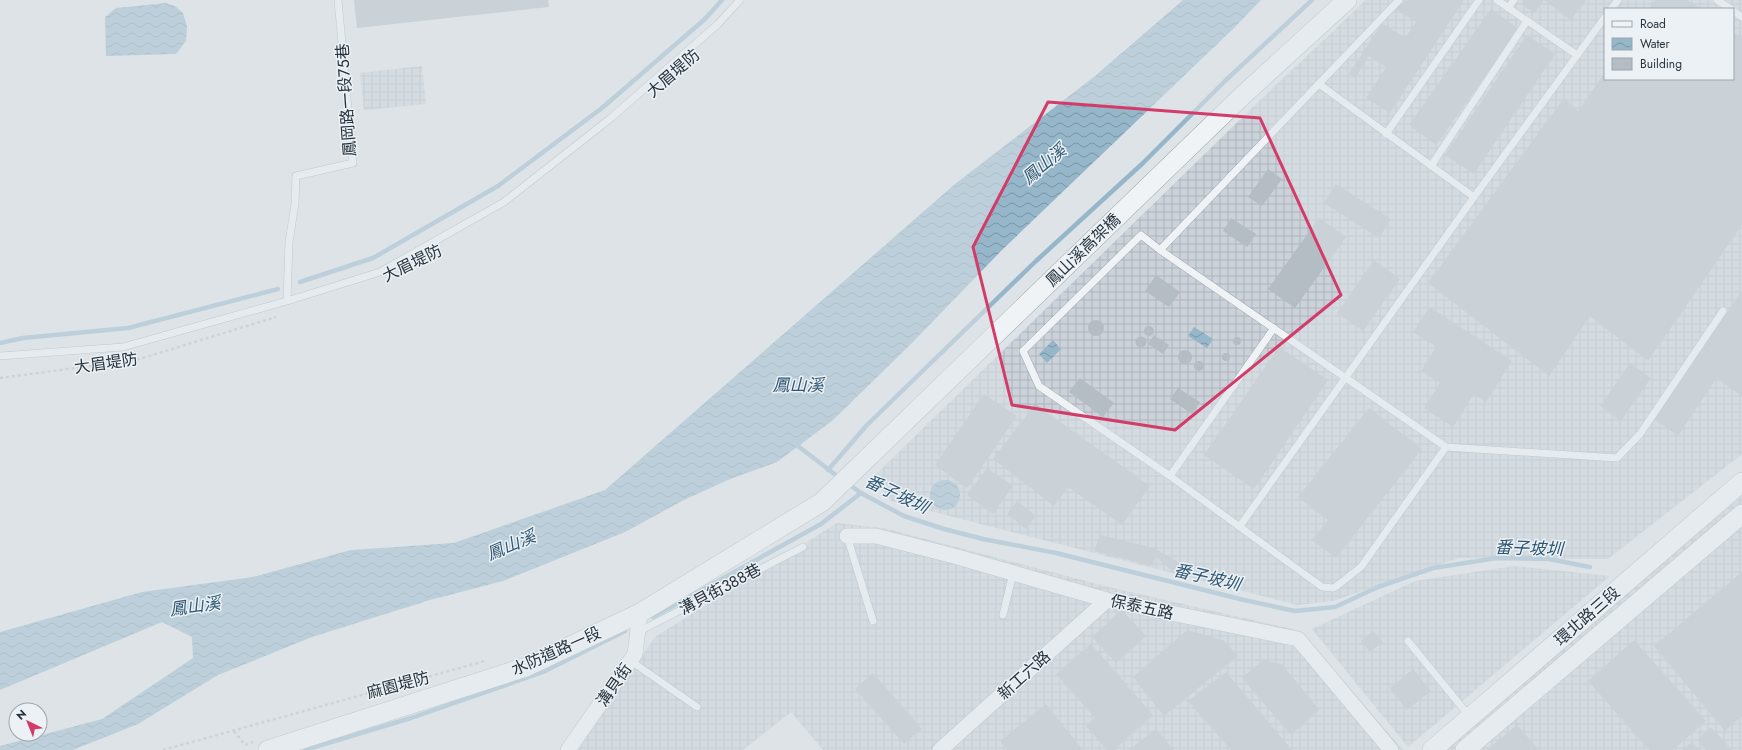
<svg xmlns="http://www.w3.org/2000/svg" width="1742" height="750" font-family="Jost,'Noto Sans TC',sans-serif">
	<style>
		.industrial { fill: url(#industrial-grid); fill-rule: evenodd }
		.water { fill: url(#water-waves) }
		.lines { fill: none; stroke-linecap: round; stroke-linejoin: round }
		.stream { stroke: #96b7c9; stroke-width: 4.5 }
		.building { fill: #b4bdc4 }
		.service-casing { stroke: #a2abb1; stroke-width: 8 }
		.minor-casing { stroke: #a2abb1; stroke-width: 16 }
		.tertiary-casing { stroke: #a2abb1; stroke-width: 20 }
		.path { stroke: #bbc1c6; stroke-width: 2.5; stroke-dasharray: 3 3; stroke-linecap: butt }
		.service { stroke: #f0f3f6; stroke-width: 7 }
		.minor { stroke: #f0f3f6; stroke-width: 15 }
		.tertiary { stroke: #f0f3f6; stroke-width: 19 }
		.marked { fill: none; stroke: #d33b69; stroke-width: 3; stroke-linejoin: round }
		.labels { text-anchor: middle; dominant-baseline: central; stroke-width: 3; stroke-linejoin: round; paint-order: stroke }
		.street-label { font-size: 16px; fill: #26333e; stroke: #ecf1f5 }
		.water-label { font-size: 17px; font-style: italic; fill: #2e5874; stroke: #ecf1f5 }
	</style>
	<defs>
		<pattern id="industrial-grid" width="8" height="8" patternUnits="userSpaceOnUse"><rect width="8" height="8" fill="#cbd2d9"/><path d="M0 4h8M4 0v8" fill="none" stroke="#aeb5bb"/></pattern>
		<pattern id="water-waves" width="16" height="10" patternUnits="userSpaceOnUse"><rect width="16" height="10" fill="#96b7c9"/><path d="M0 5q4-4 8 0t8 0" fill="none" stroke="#7a95a5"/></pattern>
	</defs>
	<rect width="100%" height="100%" fill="#dde3e7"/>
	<path class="industrial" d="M1366 0H1742V454L1608 559 1459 558 1333 601 1297 605 891 501 873 477 1255 105ZM1605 9H1733V79H1605Z
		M422 66 426 104 364 110 360 73Z
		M1742 496V750H1442L1628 592Z
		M837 523 883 528 1109 587 1300 631 1403 750H823L791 712 743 750H578L655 637Z
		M1514 566 1610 576 1408 747 1312 629 1415 581Z"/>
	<path class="water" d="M1183 0H1261L1233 29 1002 250 910 345 832 421 777 462 728 480 682 501 625 532 503 581 430 600 312 637 218 675 138 724 73 750H0V746L102 719 193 658 192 637 162 622 0 690V632L142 592 253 577 351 550 454 543 605 490 955 184 1095 76Z
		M166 3 175 6 183 13 187 26 186 41 176 54 106 56 105 17 116 8Z
		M1194 327 1213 339 1207 348 1188 336Z
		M1053 340 1061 349 1047 363 1039 354Z
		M930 495a15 15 0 1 1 30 0a15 15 0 1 1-30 0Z"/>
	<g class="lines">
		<path class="stream" d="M300 282 373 258 498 186 602 108 705 19 722 0
			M0 343 23 338 128 328 278 289
			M794 443 841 479
			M828 470 867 425 1036 261 1143 163 1226 80 1312 0
			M847 483 861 493 904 516 944 529 983 539 1056 553 1244 600 1295 611 1335 607 1378 587 1433 568 1497 558 1549 559 1590 567
			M653 617 821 524 861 493
			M305 750 411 718 543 672 625 631"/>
	</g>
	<path class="building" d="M354 0H548L549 7 357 28Z
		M1407 0H1464L1390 113 1366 98 1386 67 1369 56 1355 78 1349 74 1382 23 1405 38 1416 22 1395 9Z
		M1524 0H1586L1571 20 1544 0 1534 13 1521 4Z
		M1655 0H1688L1701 9H1649Z
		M1491 9 1519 29 1436 145 1409 125Z
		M1733 32 1742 38V225L1648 361 1590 316 1549 376 1428 283 1564 98 1578 111 1605 72V79H1733Z
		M1527 35 1555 54 1474 174 1445 155Z
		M1268 169 1282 179 1262 206 1248 197Z
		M1336 184 1391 219 1379 238 1324 203Z
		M1231 218 1256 234 1247 247 1223 231Z
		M1319 218 1346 237 1295 308 1268 289Z
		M1374 260 1400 279 1363 331 1337 313Z
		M1156 275 1180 292 1169 307 1145 291Z
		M1742 291V396L1717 378 1678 436 1652 417Z
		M1430 307 1512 361 1486 402 1474 394 1453 427 1424 408 1440 383 1421 371 1436 347 1413 332Z
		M1088 328a8 8 0 1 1 16 0a8 8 0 1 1-16 0Z
		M1144 331a5 5 0 1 1 10 0a5 5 0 1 1-10 0Z
		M1154 335 1169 345 1163 354 1148 344Z
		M1135.5 342a5.5 5.5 0 1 1 11 0a5.5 5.5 0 1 1-11 0Z
		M1233 341a4 4 0 1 1 8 0a4 4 0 1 1-8 0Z
		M1279 347 1328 380 1254 489 1204 455Z
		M1178 357a7 7 0 1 1 14 0a7 7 0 1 1-14 0Z
		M1222 357a4 4 0 1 1 8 0a4 4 0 1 1-8 0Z
		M1194 366a5 5 0 1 1 10 0a5 5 0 1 1-10 0Z
		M1630 363 1651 378 1621 421 1600 406Z
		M1080 378 1114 403 1103 417 1069 392Z
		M1178 388 1200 402 1192 414 1170 399Z
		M984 394 1017 416 967 488 935 465Z
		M1035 404 1150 486 1122 525 1068 487 1054 506 993 459Z
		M1369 408 1422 449 1336 558 1312 540 1328 520 1298 497Z
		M987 468 1013 486 993 514 967 495Z
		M1017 501 1036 516 1026 529 1007 514Z
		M1100 535 1154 548 1185 566 1183 573 1171 570 1155 556 1153 566 1094 551Z
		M1742 572V716L1725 731 1654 646Z
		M1122 610 1146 636 1116 663 1092 637Z
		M1187 630 1223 640 1238 656 1164 716 1133 677Z
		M1373 631 1383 642 1370 652 1361 641Z
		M1634 640 1706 721 1673 750H1649L1588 681Z
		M1091 644 1153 715 1114 750H1107L1086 726 1095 718 1056 674Z
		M1263 660 1282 664 1319 710 1291 735 1242 678Z
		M1413 669 1431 691 1407 710 1390 688Z
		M1226 672 1292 750H1231L1188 701Z
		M873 673 922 729 904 744 855 689Z
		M1046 704 1083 750H1007L1000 741Z
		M1517 725 1539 750H1487Z
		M1711 727 1732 750H1706L1697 740Z
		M1156 729 1174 750H1129Z
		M1692 742 1699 750H1682Z"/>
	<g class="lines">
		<g class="service-casing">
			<path id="service" d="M1399 0 1160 250 1141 235 1023 351 1039 386 1170 476 1322 587 1334 588 1361 567 1446 447
				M1497 0 1577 55
				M1717 0 1731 9
				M1508 8 1514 0
				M1611 9 1618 0
				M1733 11 1742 17
				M1319 84 1474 197
				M1386 134 1479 0
				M1431 166 1527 21
				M1160 250 1446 447 1617 458 1640 434 1723 311
				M287 301 289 242 295 204 296 176 353 163 338 0
				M0 356 123 347 287 301 380 272 504 202 611 118 718 24 740 0
				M1170 476 1274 328
				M1240 526 1474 197 1605 17
				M847 536 873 621
				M1003 615 1013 573
				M638 632 803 547
				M1408 641 1470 717
				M631 661 697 707"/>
		</g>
		<g class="minor-casing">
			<path id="minor" d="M847 536H876L954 556 1107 600 1298 639 1391 750
				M568 750 635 654 640 613
				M940 750 1107 600"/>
		</g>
		<g class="tertiary-casing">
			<path id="tertiary" d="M268 750 526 667 640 613 822 502 1241 97 1347 0
				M1432 750 1742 482
				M1465 750 1742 514"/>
		</g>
		<path class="path" d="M0 378 136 360 276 317
			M234 731 245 745 253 742
			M163 750 485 661"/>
		<use href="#service" class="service"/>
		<use href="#minor" class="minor"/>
		<use href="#tertiary" class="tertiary"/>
	</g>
	<path d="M0 0H1742V750H0ZM1048 102 1260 118 1341 295 1175 430 1012 405 973 247Z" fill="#dde3e7" fill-opacity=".55" fill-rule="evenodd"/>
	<path class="marked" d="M1048 102 1260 118 1341 295 1175 430 1012 405 973 247Z"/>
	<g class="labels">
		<g class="street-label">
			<text transform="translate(673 73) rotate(-41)">大眉堤防</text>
			<text transform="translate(346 100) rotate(-94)">鳳岡路一段75巷</text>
			<text transform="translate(1083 250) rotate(-44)">鳳山溪高架橋</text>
			<text transform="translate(412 263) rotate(-26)">大眉堤防</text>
			<text transform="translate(106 363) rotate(-8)">大眉堤防</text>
			<text transform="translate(720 589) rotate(-28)">溝貝街388巷</text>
			<text transform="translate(1142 607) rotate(12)">保泰五路</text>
			<text transform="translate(1587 616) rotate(-41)">環北路三段</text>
			<text transform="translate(556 651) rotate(-24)">水防道路一段</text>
			<text transform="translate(1024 675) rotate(-42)">新工六路</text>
			<text transform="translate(398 685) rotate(-15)">麻園堤防</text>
			<text transform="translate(614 685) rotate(-55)">溝貝街</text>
		</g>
		<g class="water-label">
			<text transform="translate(1044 164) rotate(-40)">鳳山溪</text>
			<text x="798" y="385">鳳山溪</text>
			<text transform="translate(897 494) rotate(25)">番子坡圳</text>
			<text transform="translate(511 545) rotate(-23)">鳳山溪</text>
			<text transform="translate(1529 548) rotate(2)">番子坡圳</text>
			<text transform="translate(1207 577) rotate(13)">番子坡圳</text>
			<text transform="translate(195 606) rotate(-8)">鳳山溪</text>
		</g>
	</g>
	<rect x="1604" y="8" width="130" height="72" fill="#ecf1f5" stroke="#9da5ac"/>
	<rect x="1612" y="21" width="20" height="6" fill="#f0f3f6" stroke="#9da5ac"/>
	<text x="1640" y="28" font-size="12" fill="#26333e">Road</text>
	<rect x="1612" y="38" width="20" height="12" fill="url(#water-waves)" stroke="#9da5ac"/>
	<text x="1640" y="48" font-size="12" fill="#26333e">Water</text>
	<rect x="1612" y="58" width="20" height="12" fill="#b4bdc4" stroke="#9da5ac"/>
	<text x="1640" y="68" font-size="12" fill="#26333e">Building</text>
	<g transform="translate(28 722) rotate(317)"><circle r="19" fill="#ecf1f5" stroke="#9da5ac"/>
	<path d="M0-3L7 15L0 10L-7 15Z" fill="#d33b69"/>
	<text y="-6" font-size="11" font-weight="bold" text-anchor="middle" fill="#26333e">N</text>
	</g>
</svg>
